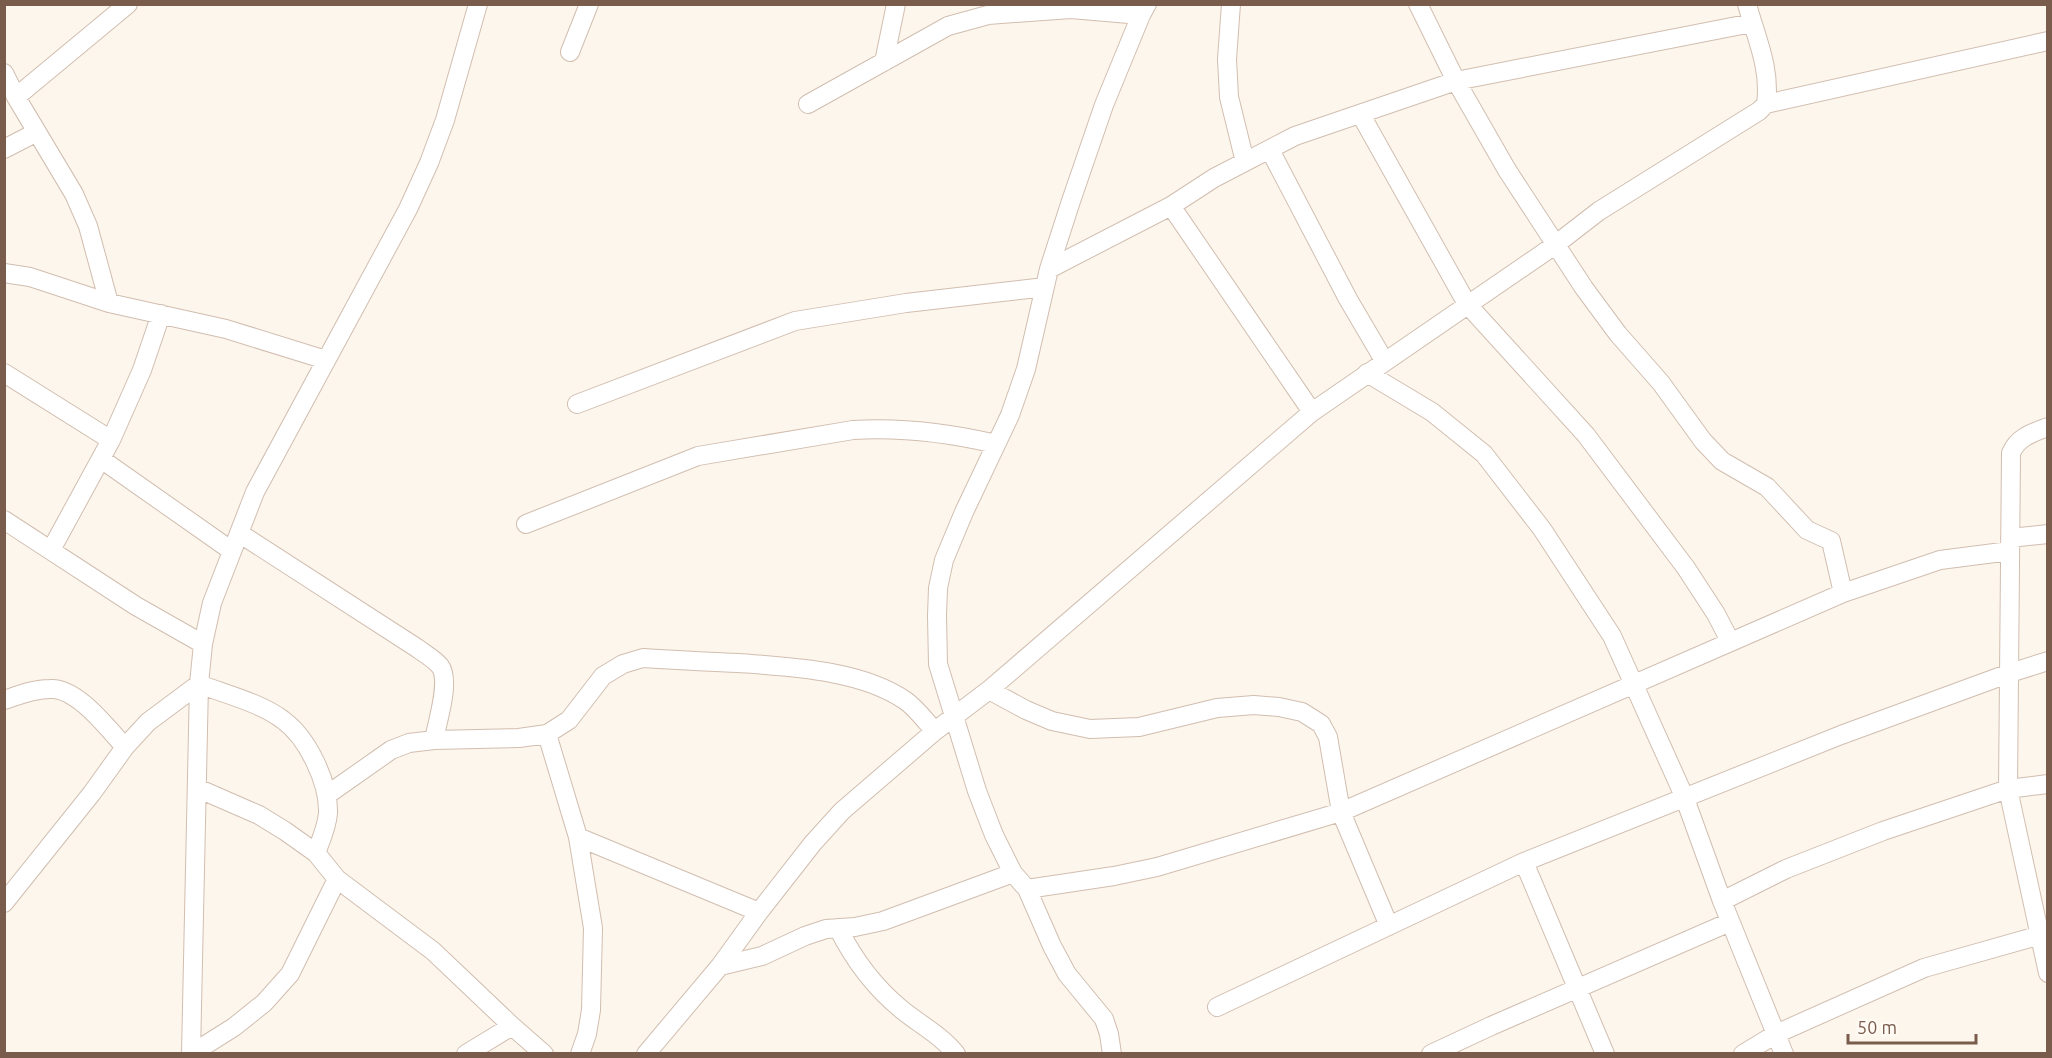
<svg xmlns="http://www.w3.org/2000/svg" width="2052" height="1058" font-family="Ubuntu,sans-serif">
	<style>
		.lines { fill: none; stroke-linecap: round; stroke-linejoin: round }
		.street-casing { stroke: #d1beb0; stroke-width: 20 }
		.street { stroke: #fff; stroke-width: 18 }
	</style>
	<rect width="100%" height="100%" fill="#fdf6ec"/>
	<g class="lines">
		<g class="street-casing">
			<path id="street" d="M1231 4 1227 59 1229 97 1245 162
				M1418 4 1456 81 1507 170 1584 288 1618 334 1661 383 1703 441 1722 461 1767 487 1807 530 1831 541 1843 593
				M1747 4C1756 38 1771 68 1766 104
				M570 52 589 4
				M884 62 896 4
				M4 73 16 97 74 194 88 226 109 303 226 329 326 360
				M16 97 128 4
				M808 104 948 26 988 15 1071 9 1141 15
				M1361 115 1467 304 1586 435 1686 568 1716 614 1730 641
				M4 149 37 132
				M1270 150 1348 299 1385 362
				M1171 206 1312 412
				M1049 269 1171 206 1214 178 1295 136 1456 81 1752 23
				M4 273 30 277 109 303
				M4 373 111 440
				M1367 373 1432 412 1484 454 1542 529 1612 636 1684 796 1722 901 1784 1054
				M577 404 795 321 906 303 1045 287
				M2048 427C2032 433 2018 437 2011 453L2008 789 2048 973
				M101 459 232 551
				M4 520 136 606 203 644
				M526 524 698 456 853 430C902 427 949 433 996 444
				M239 533 417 648C425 654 434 659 440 666 451 681 437 722 434 740
				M2010 538 2048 534
				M51 550 111 440 142 370 161 314
				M989 690 1026 710 1052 721 1090 729 1139 727 1217 708 1254 705 1279 707 1302 712 1321 724 1328 737 1341 812 1389 926
				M4 700C19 695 34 689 50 689 77 687 108 729 125 747
				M547 734 578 837 593 928 591 1010 587 1034 580 1054
				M197 788 259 815 285 831 316 853 337 879 433 951 512 1026 544 1054
				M327 795 391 750 409 743 434 740 519 738 547 734 569 720 603 676 623 664 643 658C675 660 707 662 739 663 791 667 862 670 906 701 917 709 926 722 935 731
				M578 837 759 912
				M1524 862 1605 1054
				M1027 889 1114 876 1157 867 1341 812 1843 593 1940 560 2010 551
				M1722 901 1786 869 1883 831 2008 789 2048 784
				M4 903 92 793 125 747 148 722 199 684C225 694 261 703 283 720 308 738 329 783 328 813 327 827 321 840 316 853
				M838 928C854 960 873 986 901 1009 919 1024 941 1035 956 1054
				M720 966 762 956 805 936 826 929 855 927 883 921 1013 873
				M1217 1007 1524 862 1841 735 2010 673 2048 661
				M191 1054 199 684 203 644 212 603 255 492 408 209 429 163 445 120 478 4
				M191 1054 234 1027 264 1003 290 974 337 879
				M466 1054 512 1026
				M646 1054 720 966 759 912 813 843 842 811 935 731 989 690 1312 412 1555 245 1599 211 1759 111 1766 104 2048 41
				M1112 1054 1109 1034 1104 1019 1067 974 1052 946 1027 889 1013 873 994 835 977 791 938 664 937 616 938 588 944 560 964 512 1010 415 1026 369 1049 269 1071 201 1104 105 1141 15 1147 4
				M1431 1054 1491 1026 1730 922
				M1743 1054 1776 1034 1924 968 2048 933"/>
		</g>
		<use href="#street" class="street"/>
	</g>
	<rect width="2052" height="1058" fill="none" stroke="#7a5c4d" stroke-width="12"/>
	<path d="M1848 1034v9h128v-9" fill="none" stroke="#7a5c4d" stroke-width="3"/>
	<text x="1857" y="1034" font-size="18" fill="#7a5c4d" stroke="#fffaf3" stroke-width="4.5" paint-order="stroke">50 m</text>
</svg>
